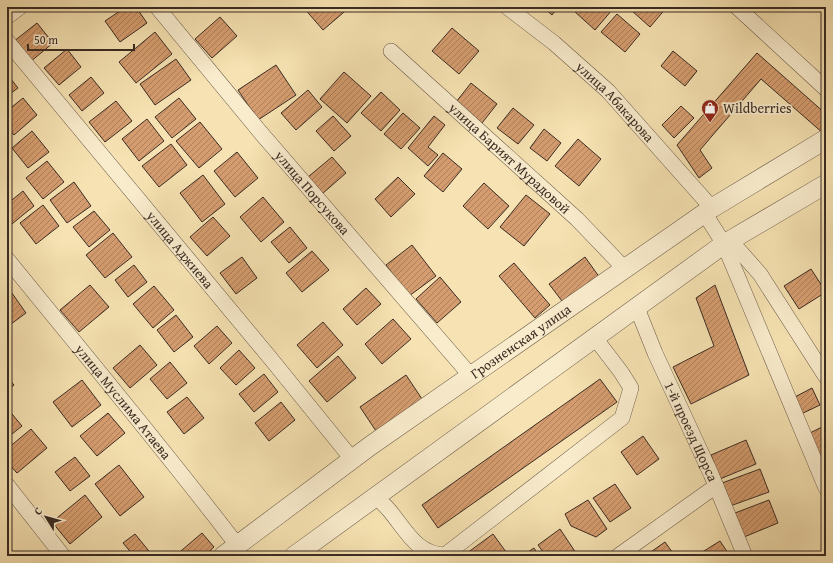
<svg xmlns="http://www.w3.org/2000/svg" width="833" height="563" font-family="'Gentium Book Plus',serif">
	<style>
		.building { fill: url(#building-hatch); stroke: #3a2b23 }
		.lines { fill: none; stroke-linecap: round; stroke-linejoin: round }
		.minor-casing { stroke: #695947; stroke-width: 16 }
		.tertiary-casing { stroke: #695947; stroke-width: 20 }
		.minor { stroke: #f9eccd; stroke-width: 15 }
		.tertiary { stroke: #f9eccd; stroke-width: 19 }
		.labels { text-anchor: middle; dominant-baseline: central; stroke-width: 3.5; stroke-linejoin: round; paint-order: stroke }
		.street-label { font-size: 14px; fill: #3a2b23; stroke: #f9eccd }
		.poi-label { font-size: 14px; fill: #3a2b23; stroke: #f9eccd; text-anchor: start }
	</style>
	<defs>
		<pattern id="building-hatch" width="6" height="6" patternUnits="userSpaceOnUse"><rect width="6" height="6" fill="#d59d6f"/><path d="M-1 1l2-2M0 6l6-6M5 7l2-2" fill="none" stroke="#ae805b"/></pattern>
	</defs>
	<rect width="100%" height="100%" fill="#f6e2b2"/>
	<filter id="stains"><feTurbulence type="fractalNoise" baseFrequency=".005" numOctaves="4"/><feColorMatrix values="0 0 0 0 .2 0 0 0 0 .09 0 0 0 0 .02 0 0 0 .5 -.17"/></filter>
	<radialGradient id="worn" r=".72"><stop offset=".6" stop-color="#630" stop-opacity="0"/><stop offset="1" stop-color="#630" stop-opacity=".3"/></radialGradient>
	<path class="building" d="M90 7H101L94 12Z
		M126 7H136L147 23 120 42 105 21Z
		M303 7H350L323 30Z
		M543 7H558L552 15Z
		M578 7H609L612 10 595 30 574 11Z
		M634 7H667L650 27 631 10Z
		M617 14 640 34 625 52 601 32Z
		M220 17 237 36 212 58 195 39Z
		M37 23 53 43 30 62 13 42Z
		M452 28 479 51 459 74 432 51Z
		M155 32 172 54 136 83 119 62Z
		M67 49 81 67 59 85 44 68Z
		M673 51 697 71 685 86 661 66Z
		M757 53 826 114V132L824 134 761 79 700 150 712 168 699 178 677 145Z
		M176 59 191 80 155 105 140 84Z
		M276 65 296 95 258 120 238 90Z
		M344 72 371 96 347 123 320 99Z
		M7 74 18 88 7 96Z
		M91 77 104 93 82 111 69 95Z
		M471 83 497 104 482 123 456 102Z
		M308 90 322 107 296 130 281 113Z
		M381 92 400 110 381 131 361 113Z
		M23 98 37 115 14 135 7 126V111Z
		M179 98 196 119 172 138 155 117Z
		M116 101 132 121 105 142 89 122Z
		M681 106 694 118 674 138 662 125Z
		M513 108 534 125 518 144 497 128Z
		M403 113 420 128 401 149 384 134Z
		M333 116 351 136 334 151 316 131Z
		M434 116 445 125 428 147 438 155 428 166 408 148Z
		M147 119 164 141 139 161 122 139Z
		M200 122 222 149 199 168 176 141Z
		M544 129 561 143 547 161 530 148Z
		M32 131 49 152 28 168 12 148Z
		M578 139 601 159 579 186 555 166Z
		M171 144 187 165 159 187 142 166Z
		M237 152 258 178 235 197 214 171Z
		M443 153 462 169 443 192 424 176Z
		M332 157 346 173 322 194 308 177Z
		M47 161 64 182 43 199 26 178Z
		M203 175 225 204 202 222 180 193Z
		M398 177 415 194 391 217 375 199Z
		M74 182 91 206 67 223 50 200Z
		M484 183 509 206 488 229 463 206Z
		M23 191 34 206 7 228V204Z
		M526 195 550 214 524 246 500 227Z
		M263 197 284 222 261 242 240 217Z
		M43 205 59 226 36 244 20 223Z
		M94 211 110 230 89 247 73 227Z
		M213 217 230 236 207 256 190 237Z
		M290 227 307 248 289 263 271 242Z
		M113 233 132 257 105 278 86 255Z
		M412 245 436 276 409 296 386 265Z
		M312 251 329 270 302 292 286 273Z
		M242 257 257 278 236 294 220 273Z
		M585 257 600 278 565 305 549 284Z
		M514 263 550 305 535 318 499 276Z
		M134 265 147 282 128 297 115 280Z
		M811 269 826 292 799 309 784 286Z
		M440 277 461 302 437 323 416 299Z
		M90 285 109 307 79 332 60 310Z
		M715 285 749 375 691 404 673 367 714 346 696 298Z
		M7 286 26 313 7 327Z
		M154 286 174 310 153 328 133 304Z
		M366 288 381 304 357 325 343 309Z
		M176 315 193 337 174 352 157 330Z
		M393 319 411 339 382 364 365 344Z
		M323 322 343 345 317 368 297 345Z
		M217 326 232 343 209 364 194 346Z
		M140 345 157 365 130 388 113 368Z
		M239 350 255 368 236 385 220 368Z
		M338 356 356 378 327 402 309 381Z
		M170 362 187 383 167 399 150 379Z
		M264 374 278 392 254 412 239 394Z
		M406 375 422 399 376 431 360 407Z
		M7 377 14 385 7 391Z
		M600 379 617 402 438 528 422 505Z
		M82 380 101 405 72 427 53 402Z
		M812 388 820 405 801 414 793 398Z
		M187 397 204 418 184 434 167 412Z
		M281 402 295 420 269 441 255 423Z
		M7 408 22 426 7 438Z
		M108 413 125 433 97 456 80 436Z
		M826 425V457L821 460 808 434Z
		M31 429 47 448 17 473 7 462V449Z
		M643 436 659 459 637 475 621 452Z
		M746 440 756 464 720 479 711 455Z
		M75 457 90 476 70 491 55 472Z
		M119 465 144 497 120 516 95 484Z
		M760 469 769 492 730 506 722 483Z
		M615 484 631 508 610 522 593 498Z
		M85 495 102 517 70 544 52 522Z
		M588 500 607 529 596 537 571 526 565 514Z
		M769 500 778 523 744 537 735 513Z
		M560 529 576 553 572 556H546L538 545Z
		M202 533 214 547 204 556H175Z
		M135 534 153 556H134L123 543Z
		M493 534 509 556H463Z
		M720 541 730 556H696Z
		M665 542 675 556H645Z
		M534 548 539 556H522Z"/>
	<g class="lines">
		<g class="minor-casing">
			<g id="minor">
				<path id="s1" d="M157 7 261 133 471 376"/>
				<path id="s2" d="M507 7 554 43 608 91 712 208"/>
				<path d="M737 7 826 89"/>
				<path d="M7 17 20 7"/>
				<path id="s3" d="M7 41 271 359 352 459"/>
				<path id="s4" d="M391 51 577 219 625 269"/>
				<path d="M705 214 724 244 826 488"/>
				<path d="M724 244 737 248 760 274 826 377"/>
				<path id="s5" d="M7 259C84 354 163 448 237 545"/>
				<path id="s6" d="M637 308 655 353 711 474 745 556"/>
				<path d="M7 485 63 556"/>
				<path d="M376 497C380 501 385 505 389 510 406 530 416 554 445 555L622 418 631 388 621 372 595 338"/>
				<path d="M618 556 716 486"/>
			</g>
		</g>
		<g class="tertiary-casing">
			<g id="tertiary">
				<path id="s7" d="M223 556 370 446 712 208 826 139"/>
				<path d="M294 556 724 244 826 184"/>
			</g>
		</g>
		<use href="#minor" class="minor"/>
		<use href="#tertiary" class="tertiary"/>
	</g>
	<defs>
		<g id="shop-pin" transform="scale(0.9)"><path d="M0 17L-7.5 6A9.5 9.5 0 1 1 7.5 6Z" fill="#8f2418" stroke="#f9eccd"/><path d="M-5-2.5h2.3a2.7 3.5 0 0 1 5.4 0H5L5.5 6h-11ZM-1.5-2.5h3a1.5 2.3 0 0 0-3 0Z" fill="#fff"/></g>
	</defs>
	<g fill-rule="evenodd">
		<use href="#shop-pin" x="710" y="108"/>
	</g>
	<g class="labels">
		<g class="street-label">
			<text stroke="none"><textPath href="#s2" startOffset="144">улица Абакарова</textPath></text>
			<text stroke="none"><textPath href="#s4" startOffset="160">улица Барият Мурадовой</textPath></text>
			<text stroke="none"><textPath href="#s1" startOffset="242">улица Порсукова</textPath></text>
			<text stroke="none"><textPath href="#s3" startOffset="271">улица Аджиева</textPath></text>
			<text stroke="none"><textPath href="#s7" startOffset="367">Грозненская улица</textPath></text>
			<text stroke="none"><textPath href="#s5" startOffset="184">улица Муслима Атаева</textPath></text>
			<text stroke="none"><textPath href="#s6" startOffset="135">1-й проезд Щорса</textPath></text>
		</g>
		<g class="poi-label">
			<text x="723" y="108">Wildberries</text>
		</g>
	</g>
	<rect width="833" height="563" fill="none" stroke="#f6e2b2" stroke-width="24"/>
	<rect x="8" y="8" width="817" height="547" fill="none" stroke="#3a2b23" stroke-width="2"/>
	<rect x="12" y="12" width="809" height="539" fill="none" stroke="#3a2b23"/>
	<g transform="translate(46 517) rotate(307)" stroke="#f9eccd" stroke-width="3" paint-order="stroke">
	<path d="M0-3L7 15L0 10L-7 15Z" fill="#3a2b23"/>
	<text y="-6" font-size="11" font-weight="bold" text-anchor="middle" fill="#3a2b23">С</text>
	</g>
	<path d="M28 44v6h106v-6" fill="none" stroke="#3a2b23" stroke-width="2"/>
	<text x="34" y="44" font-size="12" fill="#3a2b23" stroke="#f9eccd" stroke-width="3" paint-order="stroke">50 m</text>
	<rect width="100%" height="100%" filter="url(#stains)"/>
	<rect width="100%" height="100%" fill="url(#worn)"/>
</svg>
